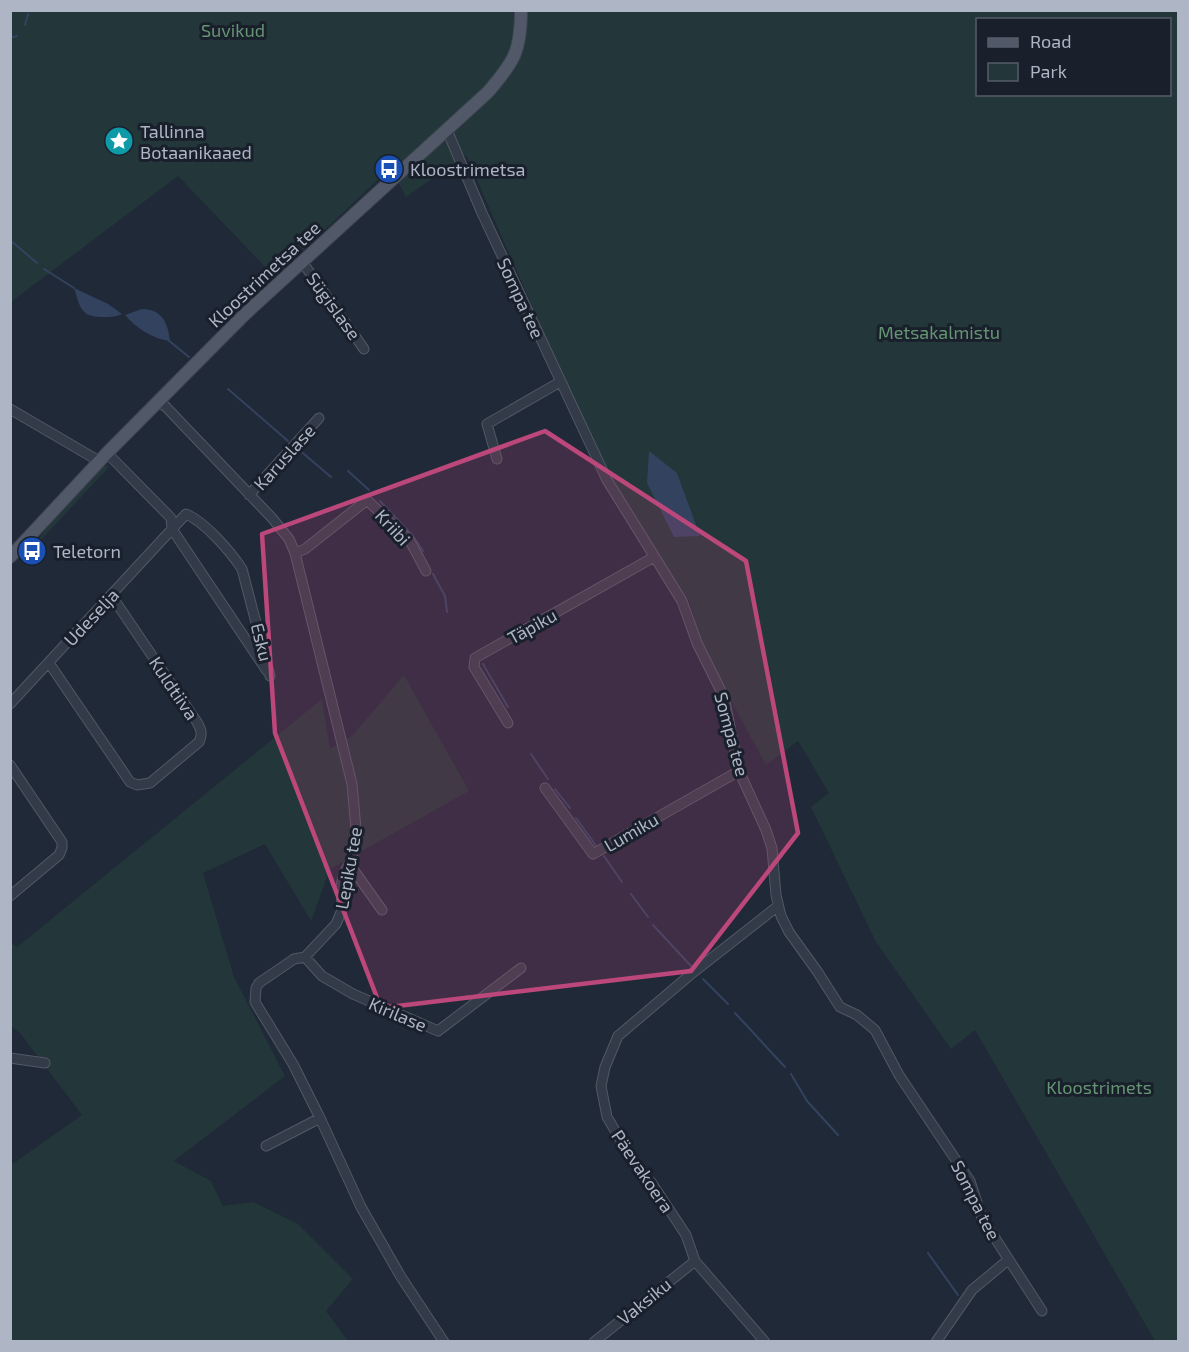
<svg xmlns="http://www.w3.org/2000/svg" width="1189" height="1352" font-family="'Exo 2',sans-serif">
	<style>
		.green { fill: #233639; fill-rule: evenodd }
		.water { fill: #33435f }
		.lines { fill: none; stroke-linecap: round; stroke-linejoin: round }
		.stream { stroke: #33435f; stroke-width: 2 }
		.minor-casing { stroke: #515866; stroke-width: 11 }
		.major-casing { stroke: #3d4451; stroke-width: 14 }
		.minor { stroke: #343b48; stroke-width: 9 }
		.major { stroke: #515968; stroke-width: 12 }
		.marked { fill: #bc477b; fill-opacity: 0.2; stroke: #bc477b; stroke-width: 4.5; stroke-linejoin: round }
		.labels { text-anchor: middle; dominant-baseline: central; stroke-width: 6; stroke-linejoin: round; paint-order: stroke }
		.park-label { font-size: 18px; fill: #669573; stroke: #19202c }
		.poi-label { font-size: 18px; fill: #aeb5c5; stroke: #19202c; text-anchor: start }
		.street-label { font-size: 18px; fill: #aeb5c5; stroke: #19202c }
	</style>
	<rect width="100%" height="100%" fill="#202937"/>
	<path class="green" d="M10 11H1178V1341H1155L975 1030 951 1049 876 942 811 807 829 793 798 741 766 765 704 651 689 601 622 497 590 438 466 155 406 197 400 185 387 171 277 275 270 272 178 176 11 302ZM978 20H1170V94H978Z
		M108 465 109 467 40 541 38 540 57 513 99 469Z
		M404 675 469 791 330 869 311 921 265 844 203 873 234 977 285 1076 174 1161 211 1181 223 1206 253 1202 298 1224 353 1279 326 1311 348 1341H11V1165L82 1115 20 1033 11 1026 10 942 17 947 322 699 330 749 352 736Z"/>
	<path class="water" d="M74 288 108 304 122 314C115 317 110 317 102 317 80 317 80 306 74 288Z
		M142 309C162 309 168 323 170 341 153 339 136 328 125 315Z
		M649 451 677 473 700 536 674 537 647 483Z"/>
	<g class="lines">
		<path class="stream" d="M25 25 28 14
			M10 38 17 36
			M10 240 37 263
			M44 269 74 288
			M168 340 189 357
			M228 389 288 441
			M298 449 331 477
			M348 471 369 490
			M380 501 413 536 423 551
			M433 574 445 596 447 612
			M483 664 508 707
			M531 754 548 779
			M555 789 570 808
			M576 818 597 847
			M604 856 622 882
			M631 894 648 917
			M653 925 691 966
			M703 979 728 1004
			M735 1013 785 1067
			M791 1074 807 1101 838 1135
			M928 1253 958 1295"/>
		<g class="minor-casing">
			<path id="minor" d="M447 130 482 213 607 480 682 601 697 643 720 689 725 702 739 771 766 830 772 848 776 895 781 916 789 932 817 971 840 1007 857 1015 875 1030 899 1075 970 1181 982 1218 1042 1311
				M303 263 364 349
				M158 401 166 407 272 518 289 539 295 553 352 784 356 829 352 860 344 873 341 886 342 910 336 924 305 957 294 959 259 983 256 988 255 1002 293 1064 320 1118 361 1207 401 1277 444 1342
				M10 409 99 461
				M107 453 171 518 172 529 267 671
				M497 459 487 424 560 382
				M249 495 319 418
				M295 553 305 549 367 500 410 541 426 571
				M49 663 130 782 137 785 150 783 199 742C203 734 201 729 197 722L111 595
				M10 704 186 514C205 522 231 552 242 569L270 676
				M508 723 474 667 475 658 654 557
				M10 765 62 842V848L59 855 10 896
				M545 788 593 854 739 771
				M350 865 382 910
				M305 957 322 976 353 994 438 1031 521 968
				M10 1058 45 1063
				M266 1146 320 1118
				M594 1342 695 1261
				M765 1342 695 1261 686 1235 651 1182 642 1176 607 1117 601 1086 605 1067 618 1036 690 975 778 906
				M936 1342 972 1290 1008 1260"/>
		</g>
		<g class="major-casing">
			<path id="major" d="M10 557 107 453 244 315 488 92C514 62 521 51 521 10"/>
		</g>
		<use href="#minor" class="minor"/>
		<use href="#major" class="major"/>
	</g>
	<path class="marked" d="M545 431 746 561 798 833 691 971 381 1008 275 733 262 534Z"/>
	<defs>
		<g id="sight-disc" transform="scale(1.5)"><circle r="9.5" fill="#0f9aa8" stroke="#19202c"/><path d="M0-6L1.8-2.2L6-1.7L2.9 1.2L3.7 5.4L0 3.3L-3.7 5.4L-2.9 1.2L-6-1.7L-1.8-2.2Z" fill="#fff"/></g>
		<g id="bus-disc" transform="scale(1.5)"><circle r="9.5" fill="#1a4fb4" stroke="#19202c"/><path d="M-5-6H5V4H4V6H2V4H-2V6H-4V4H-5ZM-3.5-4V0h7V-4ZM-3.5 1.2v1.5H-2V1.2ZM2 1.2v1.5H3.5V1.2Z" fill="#fff"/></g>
	</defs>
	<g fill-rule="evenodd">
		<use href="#sight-disc" x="119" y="141"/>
		<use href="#bus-disc" x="389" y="169"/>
		<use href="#bus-disc" x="32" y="551"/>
	</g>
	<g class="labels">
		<g class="park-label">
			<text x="233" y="30">Suvikud</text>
			<text x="939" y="332">Metsakalmistu</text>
			<text x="1099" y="1087">Kloostrimets</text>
		</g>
		<g class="poi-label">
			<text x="140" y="131">Tallinna<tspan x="140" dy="21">Botaanikaaed</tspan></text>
			<text x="410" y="169">Kloostrimetsa</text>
			<text x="53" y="551">Teletorn</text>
		</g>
		<g class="street-label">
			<text transform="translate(264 274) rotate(-43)">Kloostrimetsa tee</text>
			<text transform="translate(521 298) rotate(65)">Sompa tee</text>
			<text transform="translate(334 306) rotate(54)">Sügislase</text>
			<text transform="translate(284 457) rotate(-48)">Karuslase</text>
			<text transform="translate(393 527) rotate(47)">Kriibi</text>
			<text transform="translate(91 617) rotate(-47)">Udeselja</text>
			<text transform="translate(532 626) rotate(-29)">Täpiku</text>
			<text transform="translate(262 642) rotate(76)">Esku</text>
			<text transform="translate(174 688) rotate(56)">Kuldtiiva</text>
			<text transform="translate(732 734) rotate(75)">Sompa tee</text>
			<text transform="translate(631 832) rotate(-30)">Lumiku</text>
			<text transform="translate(348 868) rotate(-80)">Lepiku tee</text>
			<text transform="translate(398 1014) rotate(23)">Kirilase</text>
			<text transform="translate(643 1171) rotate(56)">Päevakoera</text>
			<text transform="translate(976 1200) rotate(63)">Sompa tee</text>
			<text transform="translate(644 1301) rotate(-39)">Vaksiku</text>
		</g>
	</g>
	<rect width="1189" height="1352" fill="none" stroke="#aeb5c5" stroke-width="24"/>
	<rect x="976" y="18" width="195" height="78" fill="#19202c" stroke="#555c69" stroke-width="1.5"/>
	<rect x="988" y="38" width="30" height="9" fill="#515968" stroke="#555c69" stroke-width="1.5"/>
	<text x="1030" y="48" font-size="18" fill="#aeb5c5">Road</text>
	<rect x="988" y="63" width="30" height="18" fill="#233639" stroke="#555c69" stroke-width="1.5"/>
	<text x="1030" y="78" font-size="18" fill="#aeb5c5">Park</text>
</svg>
